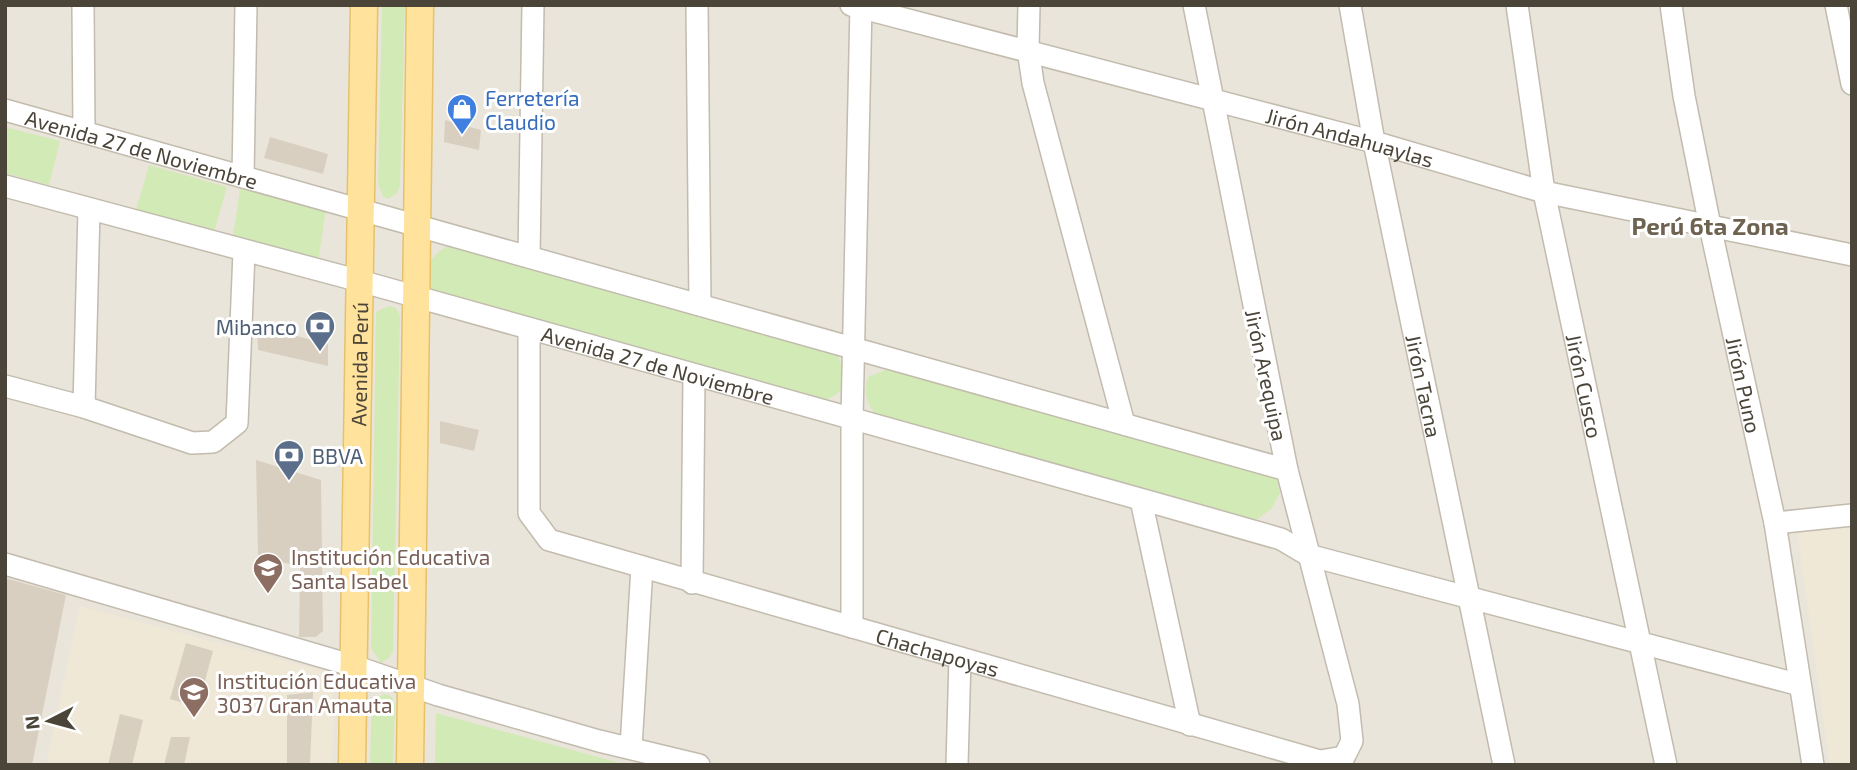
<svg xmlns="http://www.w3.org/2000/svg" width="1857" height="770" font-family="'Exo 2',sans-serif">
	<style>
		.residential { fill: #eae5da }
		.education { fill: #efe8d6 }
		.green { fill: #d2eab5 }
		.building { fill: #d8cfc1 }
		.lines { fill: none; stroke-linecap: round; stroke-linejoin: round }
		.minor-casing { stroke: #c2bbae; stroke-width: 24 }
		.major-casing { stroke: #e6c16a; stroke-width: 29 }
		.minor { stroke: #fff; stroke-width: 21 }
		.major { stroke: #ffe39c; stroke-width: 26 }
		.labels { text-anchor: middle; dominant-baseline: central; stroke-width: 6; stroke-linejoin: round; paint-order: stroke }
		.shop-label { font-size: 21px; fill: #366cbe; stroke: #fff; text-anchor: start }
		.street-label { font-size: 21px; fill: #4b4439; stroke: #fff }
		.service-label { font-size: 21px; fill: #4e5e75; stroke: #fff; text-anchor: end }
		.education-label { font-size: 21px; fill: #785e54; stroke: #fff; text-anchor: start }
		.quarter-label { font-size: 24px; font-weight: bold; fill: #6e6250; stroke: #fff }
	</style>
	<rect width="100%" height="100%" fill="#f6f3ec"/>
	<path class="residential" d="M5 5H1852V765H5Z"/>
	<path class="education" d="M1852 521V765H1830L1797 529Z
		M80 606 334 674 332 765H46Z"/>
	<path class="green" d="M382 5H405L400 186 397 193 388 199 383 196 378 184Z
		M5 127 60 141 49 185 5 173Z
		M149 165 227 187 214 232 136 210Z
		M241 183 326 207 318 264 232 243Z
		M450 245 837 354 848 380C839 395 831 400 813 402L433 292C422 270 429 255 450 245Z
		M389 306 396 308 400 316 393 650 390 657 381 663 371 648 376 312Z
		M898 365 1262 469 1276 478 1280 493 1272 508 1256 520 879 419C867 405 863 395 868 377Z
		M384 694 391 696 395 704 393 765H370L372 700Z
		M436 713 627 765H435Z"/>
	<path class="building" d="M445 120 481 130 479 150 444 142Z
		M270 137 328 154 323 174 264 158Z
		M257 326 328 344V366L258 350Z
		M440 421 479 430 474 451 440 443Z
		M256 460 321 480 323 631 316 637H299L300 567 258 555Z
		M5 578 66 595 32 765H5Z
		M186 643 213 651 198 707 170 699Z
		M313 692 310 765H287V695Z
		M120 714 143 720 132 765H108Z
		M171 737H190L184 765H164Z"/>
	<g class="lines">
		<g class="minor-casing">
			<g id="minor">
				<path d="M83 5 84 132"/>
				<path d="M697 5 700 305"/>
				<path id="s1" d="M851 5 1374 142 1544 192 1852 255"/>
				<path d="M1029 5 1028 49 1033 83 1124 424"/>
				<path id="s2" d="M1350 5 1374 142 1504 765"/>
				<path id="s3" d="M1517 5 1544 192 1666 765"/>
				<path id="s4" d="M1671 5 1684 96 1710 226 1775 523 1813 765"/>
				<path d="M1836 5 1852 84"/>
				<path id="s5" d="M5 110 1287 470"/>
				<path d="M243 177 246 5"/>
				<path id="s6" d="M5 186 360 281 1158 504 1281 539 1308 555 1800 685"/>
				<path d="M529 257 533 5"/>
				<path id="s7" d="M529 330V513L549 540 1320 761 1344 757 1352 741 1348 704 1287 470 1194 5"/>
				<path d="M5 386 84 407 192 443 213 442 237 423 244 252"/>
				<path d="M84 407 89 210"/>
				<path d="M1141 500 1190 725"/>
				<path d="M1775 523 1852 515"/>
				<path d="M5 564 354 666 438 695 599 741 699 765"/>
				<path d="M692 583 694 375"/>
				<path d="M852 627V418L861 5"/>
				<path d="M631 747 642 567"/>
				<path d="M957 765 960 658"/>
			</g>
		</g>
		<g class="major-casing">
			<g id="major">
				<path id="s8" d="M352 765 364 5"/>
				<path d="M410 765 420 5"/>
			</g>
		</g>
		<use href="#minor" class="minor"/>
		<use href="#major" class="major"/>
	</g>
	<defs>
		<g id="shop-pin" transform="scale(1.575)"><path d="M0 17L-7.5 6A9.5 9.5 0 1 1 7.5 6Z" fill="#3f7fe0" stroke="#fff"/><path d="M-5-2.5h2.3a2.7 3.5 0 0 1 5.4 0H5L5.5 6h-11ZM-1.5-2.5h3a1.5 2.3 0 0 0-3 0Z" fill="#fff"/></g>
		<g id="bank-pin" transform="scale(1.575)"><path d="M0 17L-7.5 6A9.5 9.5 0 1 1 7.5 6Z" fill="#5c6f8a" stroke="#fff"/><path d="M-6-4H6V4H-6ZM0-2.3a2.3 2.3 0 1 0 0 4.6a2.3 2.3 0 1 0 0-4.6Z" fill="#fff"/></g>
		<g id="school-pin" transform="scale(1.575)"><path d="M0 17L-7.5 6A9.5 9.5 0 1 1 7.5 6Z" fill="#8d6e63" stroke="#fff"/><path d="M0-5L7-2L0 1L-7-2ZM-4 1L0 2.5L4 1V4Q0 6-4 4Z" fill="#fff"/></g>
	</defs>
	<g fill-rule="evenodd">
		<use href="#shop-pin" x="462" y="109"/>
		<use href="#bank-pin" x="320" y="326"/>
		<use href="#bank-pin" x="289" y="455"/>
		<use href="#school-pin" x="268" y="568"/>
		<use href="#school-pin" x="194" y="692"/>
	</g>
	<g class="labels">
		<g class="shop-label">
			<text x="485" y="97">Ferretería<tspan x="485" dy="24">Claudio</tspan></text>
		</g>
		<g class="street-label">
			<text stroke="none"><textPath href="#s1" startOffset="516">Jirón Andahuaylas</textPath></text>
			<text stroke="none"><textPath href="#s5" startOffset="142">Avenida 27 de Noviembre</textPath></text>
			<text stroke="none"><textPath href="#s8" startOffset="401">Avenida Perú</textPath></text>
			<text stroke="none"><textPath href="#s6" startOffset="677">Avenida 27 de Noviembre</textPath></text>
			<text transform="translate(1267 375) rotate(78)">Jirón Arequipa</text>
			<text stroke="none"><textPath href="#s2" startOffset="388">Jirón Tacna</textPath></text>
			<text stroke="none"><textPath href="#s4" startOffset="387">Jirón Puno</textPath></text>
			<text stroke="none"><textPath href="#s3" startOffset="387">Jirón Cusco</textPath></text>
			<text stroke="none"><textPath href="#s7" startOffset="621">Chachapoyas</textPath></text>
		</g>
		<g class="service-label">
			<text x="297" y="326">Mibanco</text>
			<text x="312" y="455" text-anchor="start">BBVA</text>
		</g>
		<g class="education-label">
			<text x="291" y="556">Institución Educativa<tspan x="291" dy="24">Santa Isabel</tspan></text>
			<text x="217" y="680">Institución Educativa<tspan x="217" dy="24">3037 Gran Amauta</tspan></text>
		</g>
		<g class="quarter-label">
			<text x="1710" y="225">Perú 6ta Zona</text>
		</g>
	</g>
	<rect width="1857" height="770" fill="none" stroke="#4b4439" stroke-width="14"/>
	<g transform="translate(49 721) rotate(264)" stroke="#ffffff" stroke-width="5" paint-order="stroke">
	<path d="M0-5L12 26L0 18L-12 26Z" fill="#4b4439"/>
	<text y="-10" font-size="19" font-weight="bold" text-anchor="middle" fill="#4b4439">N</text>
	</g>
</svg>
